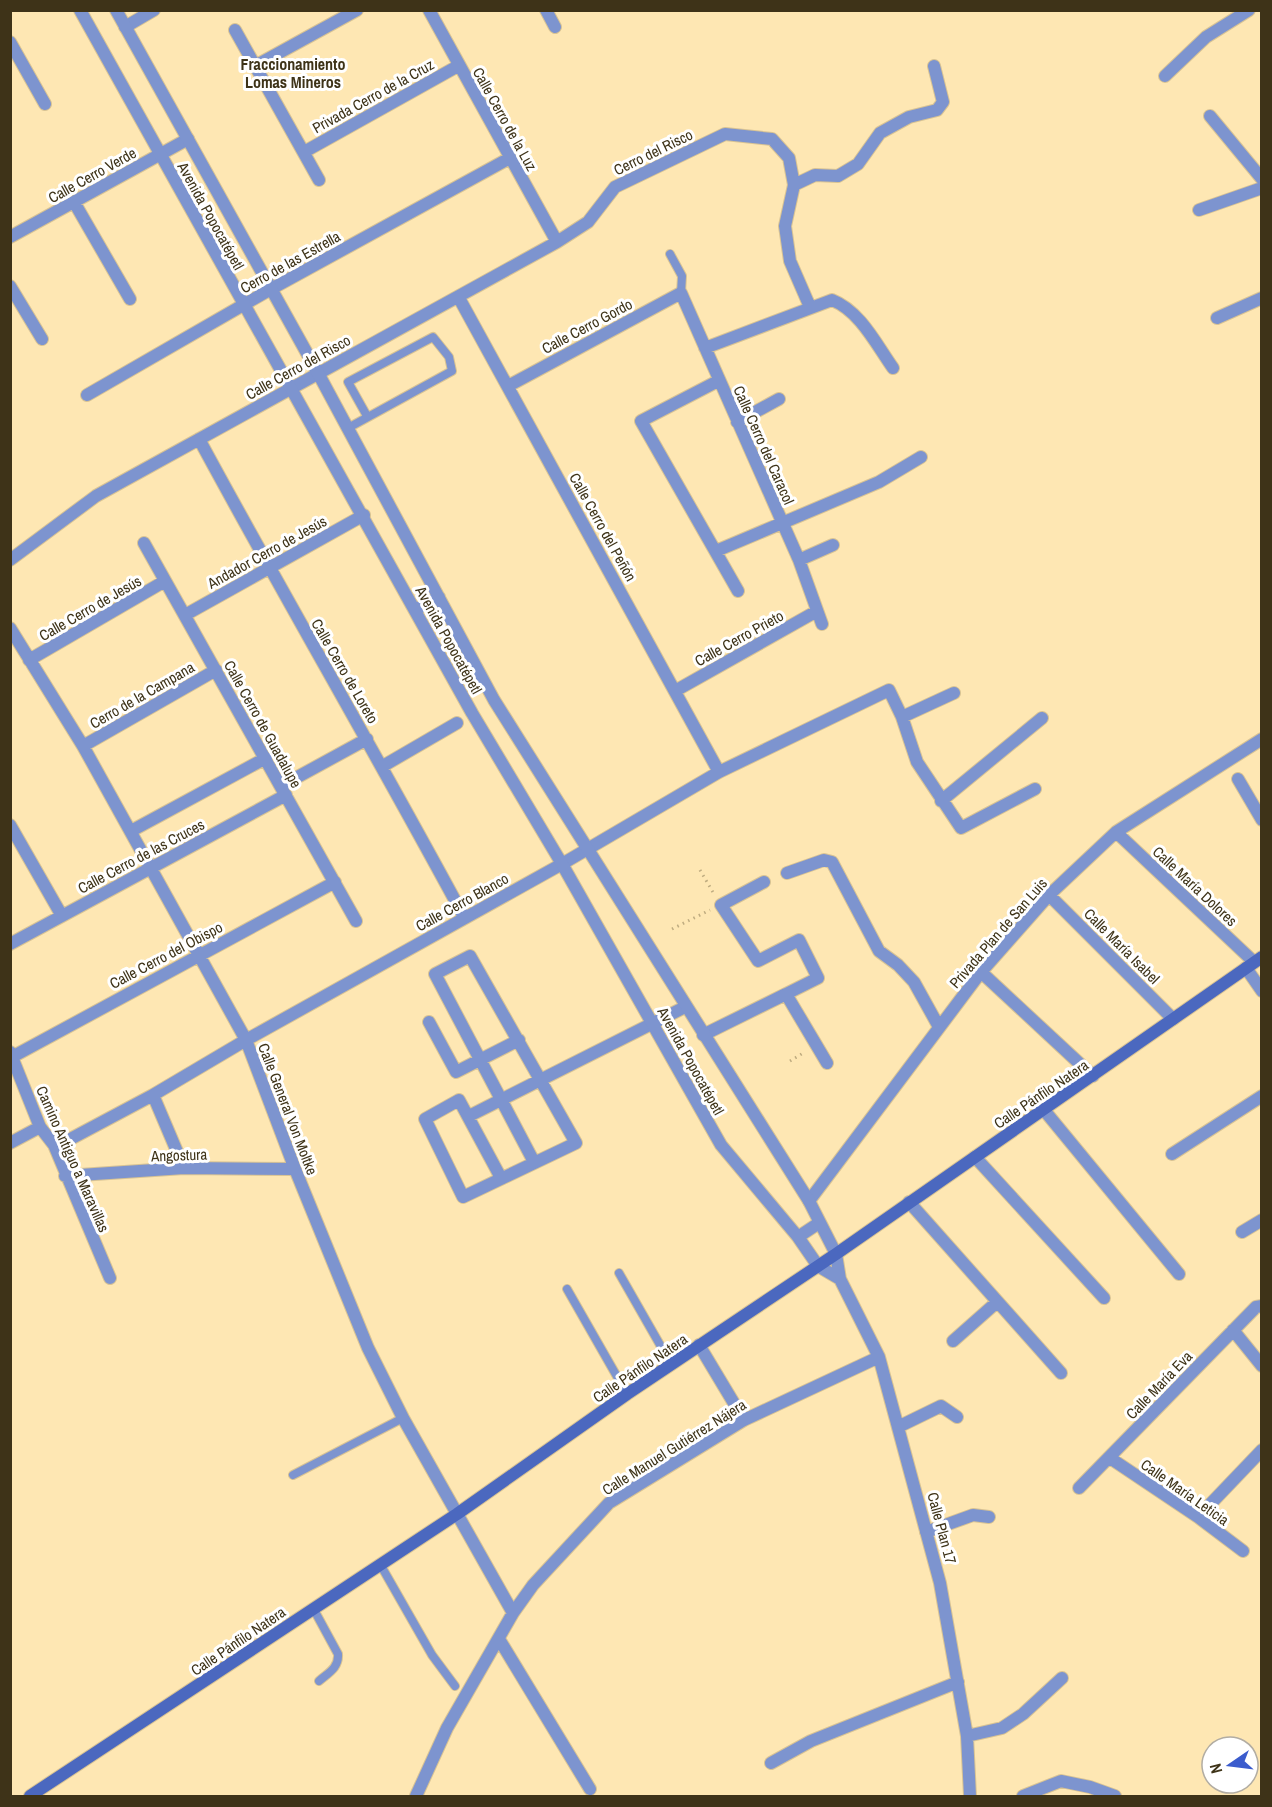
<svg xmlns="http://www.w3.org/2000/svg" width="1272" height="1807" font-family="'Archivo Narrow',sans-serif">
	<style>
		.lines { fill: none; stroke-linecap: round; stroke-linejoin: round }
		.service-casing { stroke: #d8c394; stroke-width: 10 }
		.minor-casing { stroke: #d8c394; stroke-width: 14 }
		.tertiary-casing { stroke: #d8c394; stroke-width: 14 }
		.secondary-casing { stroke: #d8c394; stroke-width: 14 }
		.path { stroke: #bfac80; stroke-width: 3; stroke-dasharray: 1.5 4.5; stroke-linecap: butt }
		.service { stroke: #7d94cf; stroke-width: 8 }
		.minor { stroke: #7d94cf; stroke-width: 12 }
		.tertiary { stroke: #7d94cf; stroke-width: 12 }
		.secondary { stroke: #4b68bf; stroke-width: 12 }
		.labels { text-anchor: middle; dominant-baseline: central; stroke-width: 6; stroke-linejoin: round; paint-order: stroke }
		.street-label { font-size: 15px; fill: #3e3318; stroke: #fff }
		.neighbourhood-label { font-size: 16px; font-weight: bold; fill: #3e3318; stroke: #fff }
	</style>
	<rect width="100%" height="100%" fill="#fee7b3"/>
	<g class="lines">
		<g class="service-casing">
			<path id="service" d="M670 254 682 276 681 293
				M348 428 452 371 449 357 433 337 348 382 367 416
				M619 1273 671 1364
				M567 1289 627 1394
				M293 1475 403 1418
				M380 1564 432 1655 455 1686
				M313 1608 338 1654C339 1668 328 1673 319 1681"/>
		</g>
		<g class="minor-casing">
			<path id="minor" d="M429 10 557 242
				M546 10 555 27
				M125 27 154 10
				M235 30 319 180
				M10 42 45 104
				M255 66 357 10
				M1165 76 1206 37 1249 10
				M1210 116 1262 179
				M304 152 458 66
				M794 185 815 175 838 176 858 164 880 133 909 117 937 110 943 102 934 66
				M74 202 130 299
				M1199 210 1262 188
				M10 237 188 139
				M10 286 42 339
				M459 298 719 772
				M1217 318 1262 298
				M705 348 832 300C860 311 876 344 893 368
				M718 381 641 421 738 591
				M508 386 681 293 799 560 822 624
				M87 395 271 289 510 158
				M737 422 779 399
				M199 439C286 600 378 757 464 917
				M144 543 356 921
				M716 551 879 482 921 457
				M10 560 96 496 557 242 588 222 615 187 725 134 772 139 789 158 794 185 785 226 790 261 810 307
				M799 560 833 545
				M185 615 364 515
				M10 628 83 746 246 1040 295 1169 368 1348 403 1418 513 1613
				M29 660 165 581
				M675 691 817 611
				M902 717 954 693
				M83 746 216 670
				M383 766 457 723
				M1238 779 1262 820
				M281 786 367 739
				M941 801 1042 718
				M10 825 62 916
				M131 831 266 758
				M1116 832 1254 962
				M787 873 824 860 832 862 879 951 898 965 914 982 939 1027
				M764 882 721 905 758 961 799 940 818 978 786 994 827 1063
				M1049 895 1173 1019
				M10 944 286 795
				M1246 968 1262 991
				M981 972 1093 1076
				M429 1022 456 1072 519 1040
				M703 1035 786 994
				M10 1052 40 1127 54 1145 110 1278
				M12 1057 335 882
				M153 1095 184 1168
				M1044 1110 1179 1274
				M469 1116 685 1007
				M10 1143 40 1127
				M54 1145 61 1144 153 1095 246 1040 562 864 719 772 889 690 902 717 917 762 961 828 1035 789
				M1172 1154 1262 1096
				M975 1157 1104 1298
				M65 1176 184 1168 295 1169
				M501 1178 459 1100 425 1119 463 1197 576 1143 470 956 435 974 534 1162
				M809 1201 981 972 1049 895 1116 832 1262 739
				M909 1202 1061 1373
				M1242 1232 1262 1220
				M836 1254 840 1279 879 1357 940 1583 967 1736 970 1796
				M818 1266 840 1279
				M1233 1330 1262 1366
				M953 1341 997 1302
				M699 1345 744 1420
				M900 1426 941 1406 957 1417
				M1110 1458 1198 1517 1243 1551
				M1079 1488 1256 1307 1262 1306
				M1198 1517 1262 1450
				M926 1532 973 1515 989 1517
				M499 1639 590 1789
				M967 1736 1002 1728 1023 1714 1062 1678
				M771 1763 811 1741 958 1682
				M416 1796 447 1728 513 1613 533 1585 609 1503 744 1420 879 1357
				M1023 1796 1061 1781 1090 1787 1115 1796"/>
		</g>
		<g class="tertiary-casing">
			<path id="tertiary" d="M80 10 472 713 562 864 721 1145 798 1237 818 1266
				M116 10 318 373 494 700 809 1201 836 1254
				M415 610 439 597
				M798 1237 819 1223"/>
		</g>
		<g class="secondary-casing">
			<path id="secondary" d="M30 1796 457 1514 627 1394 836 1254 1262 957"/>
		</g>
		<path class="path" d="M700 870 714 894
			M672 929 710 910
			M790 1061 805 1052"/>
		<use href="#service" class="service"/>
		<use href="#minor" class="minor"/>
		<use href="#tertiary" class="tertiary"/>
		<use href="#secondary" class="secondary"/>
	</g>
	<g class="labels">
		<g class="street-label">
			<text transform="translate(373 96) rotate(-29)">Privada Cerro de la Cruz</text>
			<text transform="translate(505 119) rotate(61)">Calle Cerro de la Luz</text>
			<text transform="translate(653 152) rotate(-26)">Cerro del Risco</text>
			<text transform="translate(92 175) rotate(-29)">Calle Cerro Verde</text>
			<text transform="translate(211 216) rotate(61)">Avenida Popocatépetl</text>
			<text transform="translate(290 262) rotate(-29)">Cerro de las Estrella</text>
			<text transform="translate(587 326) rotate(-28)">Calle Cerro Gordo</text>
			<text transform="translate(298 367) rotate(-29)">Calle Cerro del Risco</text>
			<text transform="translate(764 445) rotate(66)">Calle Cerro del Caracol</text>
			<text transform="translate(603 527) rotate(61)">Calle Cerro del Peñón</text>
			<text transform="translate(267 552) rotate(-29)">Andador Cerro de Jesús</text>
			<text transform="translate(90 608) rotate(-30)">Calle Cerro de Jesús</text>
			<text transform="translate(739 638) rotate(-29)">Calle Cerro Prieto</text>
			<text transform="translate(449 640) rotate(61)">Avenida Popocatépetl</text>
			<text transform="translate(345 671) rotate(60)">Calle Cerro de Loreto</text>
			<text transform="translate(142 695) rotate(-30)">Cerro de la Campana</text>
			<text transform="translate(263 724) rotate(61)">Calle Cerro de Guadalupe</text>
			<text transform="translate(141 856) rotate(-28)">Calle Cerro de las Cruces</text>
			<text transform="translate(1195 886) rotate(43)">Calle María Dolores</text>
			<text transform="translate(462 902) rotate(-29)">Calle Cerro Blanco</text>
			<text transform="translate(998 933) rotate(-49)">Privada Plan de San Luis</text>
			<text transform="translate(1122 946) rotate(45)">Calle María Isabel</text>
			<text transform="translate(166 955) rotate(-28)">Calle Cerro del Obispo</text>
			<text transform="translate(691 1061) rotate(61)">Avenida Popocatépetl</text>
			<text transform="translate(1041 1094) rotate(-34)">Calle Pánfilo Natera</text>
			<text transform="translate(288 1109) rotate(69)">Calle General Von Moltke</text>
			<text transform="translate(179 1155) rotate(-2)">Angostura</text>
			<text transform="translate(73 1159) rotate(66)">Camino Antiguo a Maravillas</text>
			<text transform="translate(640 1368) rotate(-34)">Calle Pánfilo Natera</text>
			<text transform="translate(1159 1385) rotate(-46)">Calle María Eva</text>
			<text transform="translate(674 1447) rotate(-32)">Calle Manuel Gutiérrez Nájera</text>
			<text transform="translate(1185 1492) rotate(35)">Calle María Leticia</text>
			<text transform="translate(942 1528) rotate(75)">Calle Plan 17</text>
			<text transform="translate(238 1641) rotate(-34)">Calle Pánfilo Natera</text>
		</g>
		<g class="neighbourhood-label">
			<text x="293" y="64">Fraccionamiento<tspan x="293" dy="18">Lomas Mineros</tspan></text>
		</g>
	</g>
	<rect width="1272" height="1807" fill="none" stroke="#3e3318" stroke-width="24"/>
	<g transform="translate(1230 1765) rotate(256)"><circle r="28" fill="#ffffff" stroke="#b2ada3" stroke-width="1.5"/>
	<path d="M0-4.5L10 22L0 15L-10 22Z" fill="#3b5ccd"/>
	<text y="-9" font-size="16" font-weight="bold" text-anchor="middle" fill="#3e3318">N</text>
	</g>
</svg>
